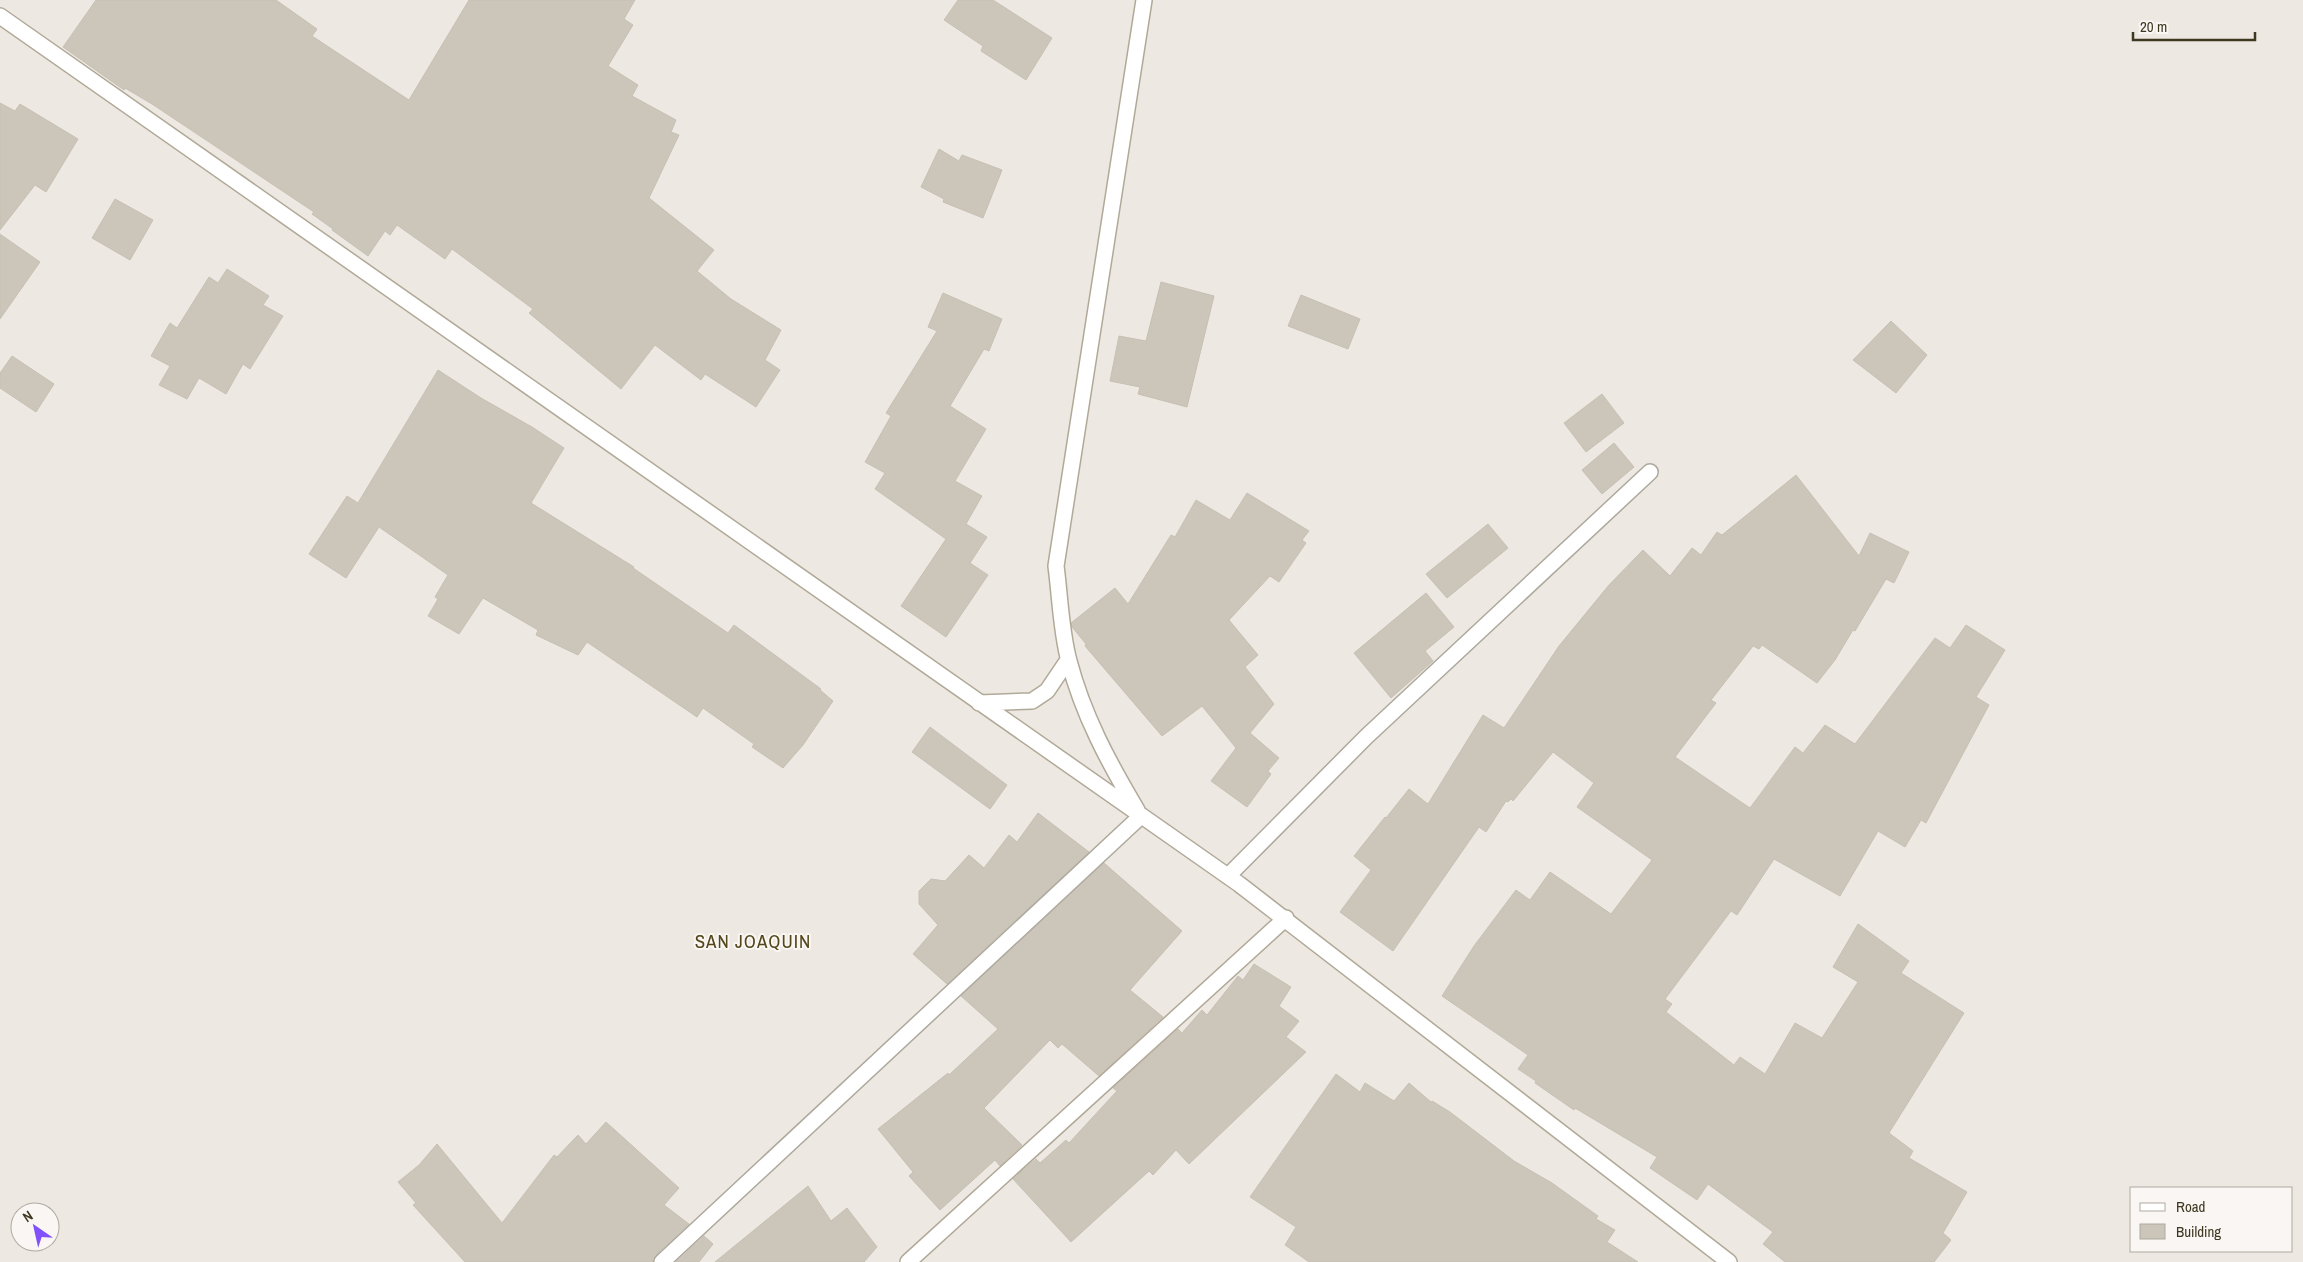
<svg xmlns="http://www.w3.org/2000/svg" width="2303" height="1262" font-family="'Archivo Narrow',sans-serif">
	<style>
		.building { fill: #cbc5ba; stroke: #c7c0b4 }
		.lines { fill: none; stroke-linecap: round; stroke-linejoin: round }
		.street-casing { stroke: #aea99d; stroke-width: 18 }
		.secondary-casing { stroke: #b1a997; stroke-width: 18 }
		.street { stroke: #fff; stroke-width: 15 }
		.secondary { stroke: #fff; stroke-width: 15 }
		.labels { text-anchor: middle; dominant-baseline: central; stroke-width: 4; stroke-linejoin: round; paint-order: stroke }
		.quarter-label { font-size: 19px; letter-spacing: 1px; fill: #53471b; stroke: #f9f6f3 }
	</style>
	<rect width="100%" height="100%" fill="#ede8e2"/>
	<path class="building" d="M96 0H276L317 29 312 36 409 100 469 0H635L624 19 633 25 608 66 638 85 632 96 676 120 671 132 679 135 649 198 714 250 697 271 731 299 781 330 765 360 780 370 756 407 705 374 701 380 655 345 621 389 529 313 533 309 452 249 445 259 397 225 390 235 385 231 368 256 332 230 333 229 312 214 314 212 152 104 125 88 124 90 63 47Z
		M958 0H993L1052 38 1026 80 981 51 983 46 944 20Z
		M0 103 15 111 20 104 78 139 46 192 35 185 0 230Z
		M939 149 959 161 962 155 1002 170 983 218 943 202 944 199 921 187Z
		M115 199 153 220 130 260 92 238Z
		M0 234 40 262 0 319Z
		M227 269 269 296 263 305 283 316 250 369 243 364 226 394 199 378 187 399 159 385 170 366 151 356 170 323 177 328 209 277 218 283Z
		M1161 282 1214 296 1187 407 1138 394 1140 387 1110 381 1119 336 1146 341Z
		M943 293 1002 319 989 351 984 349 950 406 986 429 955 481 982 496 966 524 987 537 970 563 988 575 946 637 901 606 946 539 875 489 885 473 865 462 891 416 886 413 937 331 928 327Z
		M1301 295 1360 319 1348 349 1288 326Z
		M1891 321 1927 355 1896 393 1853 360Z
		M12 356 54 384 36 412 0 388V373Z
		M438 370 481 398 532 427 564 448 531 503 634 567 633 568 728 633 734 625 821 689 820 690 833 701 803 745 783 768 752 747 754 744 703 708 697 717 587 642 578 655 536 635 538 630 483 598 459 634 428 616 438 599 435 597 448 575 379 527 346 578 309 554 347 496 358 503Z
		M1602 394 1624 423 1586 452 1564 423Z
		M1614 443 1634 467 1602 494 1582 470Z
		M1796 475 1859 556 1870 533 1909 552 1894 583 1886 579 1855 631 1853 630 1835 660 1817 683 1762 645 1759 649 1753 646 1711 700 1716 703 1675 757 1750 808 1795 747 1803 753 1825 725 1855 744 1935 638 1950 648 1966 625 2005 650 1976 697 1989 705 1926 823 1921 820 1905 847 1878 831 1840 896 1774 859 1737 915 1731 911 1665 999 1672 1004 1666 1012 1734 1065 1740 1057 1765 1074 1795 1023 1822 1038 1858 982 1833 967 1858 924 1909 961 1901 973 1964 1013 1889 1133 1913 1151 1909 1158 1967 1192 1943 1233 1951 1240 1934 1262H1785L1763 1244 1773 1232 1708 1184 1697 1200 1650 1168 1657 1157 1575 1108 1574 1110 1535 1083 1536 1081 1518 1069 1528 1055 1442 996 1474 946 1516 890 1530 900 1550 872 1611 914 1652 860 1577 807 1594 783 1553 752 1513 801 1511 799 1508 802 1506 801 1486 832 1479 827 1393 951 1340 912 1371 870 1354 856 1385 817 1386 818 1409 789 1428 804 1483 715 1504 728 1559 646 1609 585 1643 550 1670 576 1692 548 1701 555 1717 532 1722 535Z
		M1247 493 1309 531 1302 540 1306 543 1279 582 1270 576 1229 620 1258 655 1245 667 1274 704 1250 733 1279 758 1268 771 1271 774 1247 807 1211 781 1236 748 1202 706 1162 736 1085 646 1086 644 1072 627 1071 623 1115 588 1128 604 1171 535 1175 537 1196 500 1230 520Z
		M1488 524 1508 548 1447 598 1426 574Z
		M1426 593 1454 627 1425 651 1433 661 1391 698 1354 653Z
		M930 727 1007 785 990 809 912 752Z
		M1038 813 1089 852 947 984 913 954 938 925 919 904V891L931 879 945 881 969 855 984 868 1009 835 1017 842Z
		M1104 863 1182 931 1130 990 1163 1017 1099 1076 1062 1044 1058 1048 1050 1040 984 1108 1022 1145 1000 1166 995 1160 940 1210 909 1176 913 1172 878 1129 948 1073 949 1075 998 1029 961 996Z
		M1254 964 1291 987 1279 1006 1299 1021 1286 1037 1306 1052 1189 1164 1176 1150 1153 1175 1149 1171 1071 1242 1013 1179 1036 1159 1040 1163 1066 1140 1069 1143 1117 1091 1113 1088 1178 1029 1182 1033 1202 1010 1207 1015 1238 976 1243 980Z
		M1336 1074 1360 1092 1365 1083 1394 1101 1409 1083 1431 1102 1432 1101 1450 1112 1514 1161 1552 1183 1598 1216 1596 1219 1615 1230 1607 1242 1638 1262H1309L1285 1245 1296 1227 1250 1197Z
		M606 1122 679 1188 664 1205 689 1224 656 1255 653 1262H465L413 1205 416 1203 398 1182 419 1165 437 1144 502 1223 554 1155 557 1157 578 1135 586 1144Z
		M808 1186 831 1221 847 1208 877 1247 864 1262H715Z
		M704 1236 713 1244 699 1262H676Z"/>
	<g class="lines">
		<g class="street-casing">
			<path id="street" d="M1228 876 1366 737 1650 472
				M662 1262 1141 816"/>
		</g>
		<g class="secondary-casing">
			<path id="secondary" d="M0 16 1239 884 1729 1262
				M979 703 1032 701 1047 691 1068 660
				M1137 810C1109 763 1083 715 1069 661 1061 632 1060 596 1056 566L1144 0
				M908 1262 1286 918"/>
		</g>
		<use href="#street" class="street"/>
		<use href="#secondary" class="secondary"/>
	</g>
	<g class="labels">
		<g class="quarter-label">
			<text x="753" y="941">SAN JOAQUIN</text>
		</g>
	</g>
	<rect x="2130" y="1187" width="162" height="65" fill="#f9f6f3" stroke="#afaa9f"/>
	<rect x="2140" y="1203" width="25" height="8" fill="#ffffff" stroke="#afaa9f"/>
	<text x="2176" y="1212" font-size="15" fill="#3f3821">Road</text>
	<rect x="2140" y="1224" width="25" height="15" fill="#cbc5ba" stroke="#afaa9f"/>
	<text x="2176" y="1237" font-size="15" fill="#3f3821">Building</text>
	<g transform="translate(35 1227) rotate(326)"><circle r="24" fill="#f9f6f3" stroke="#afaa9f"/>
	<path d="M0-4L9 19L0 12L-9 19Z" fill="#8152fb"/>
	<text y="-8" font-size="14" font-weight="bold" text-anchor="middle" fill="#3f3821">N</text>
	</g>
	<path d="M2133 32v8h122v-8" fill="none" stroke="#3f3821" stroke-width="2.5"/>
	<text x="2140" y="32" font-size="15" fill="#3f3821" stroke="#f9f6f3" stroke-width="4" paint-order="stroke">20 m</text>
</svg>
